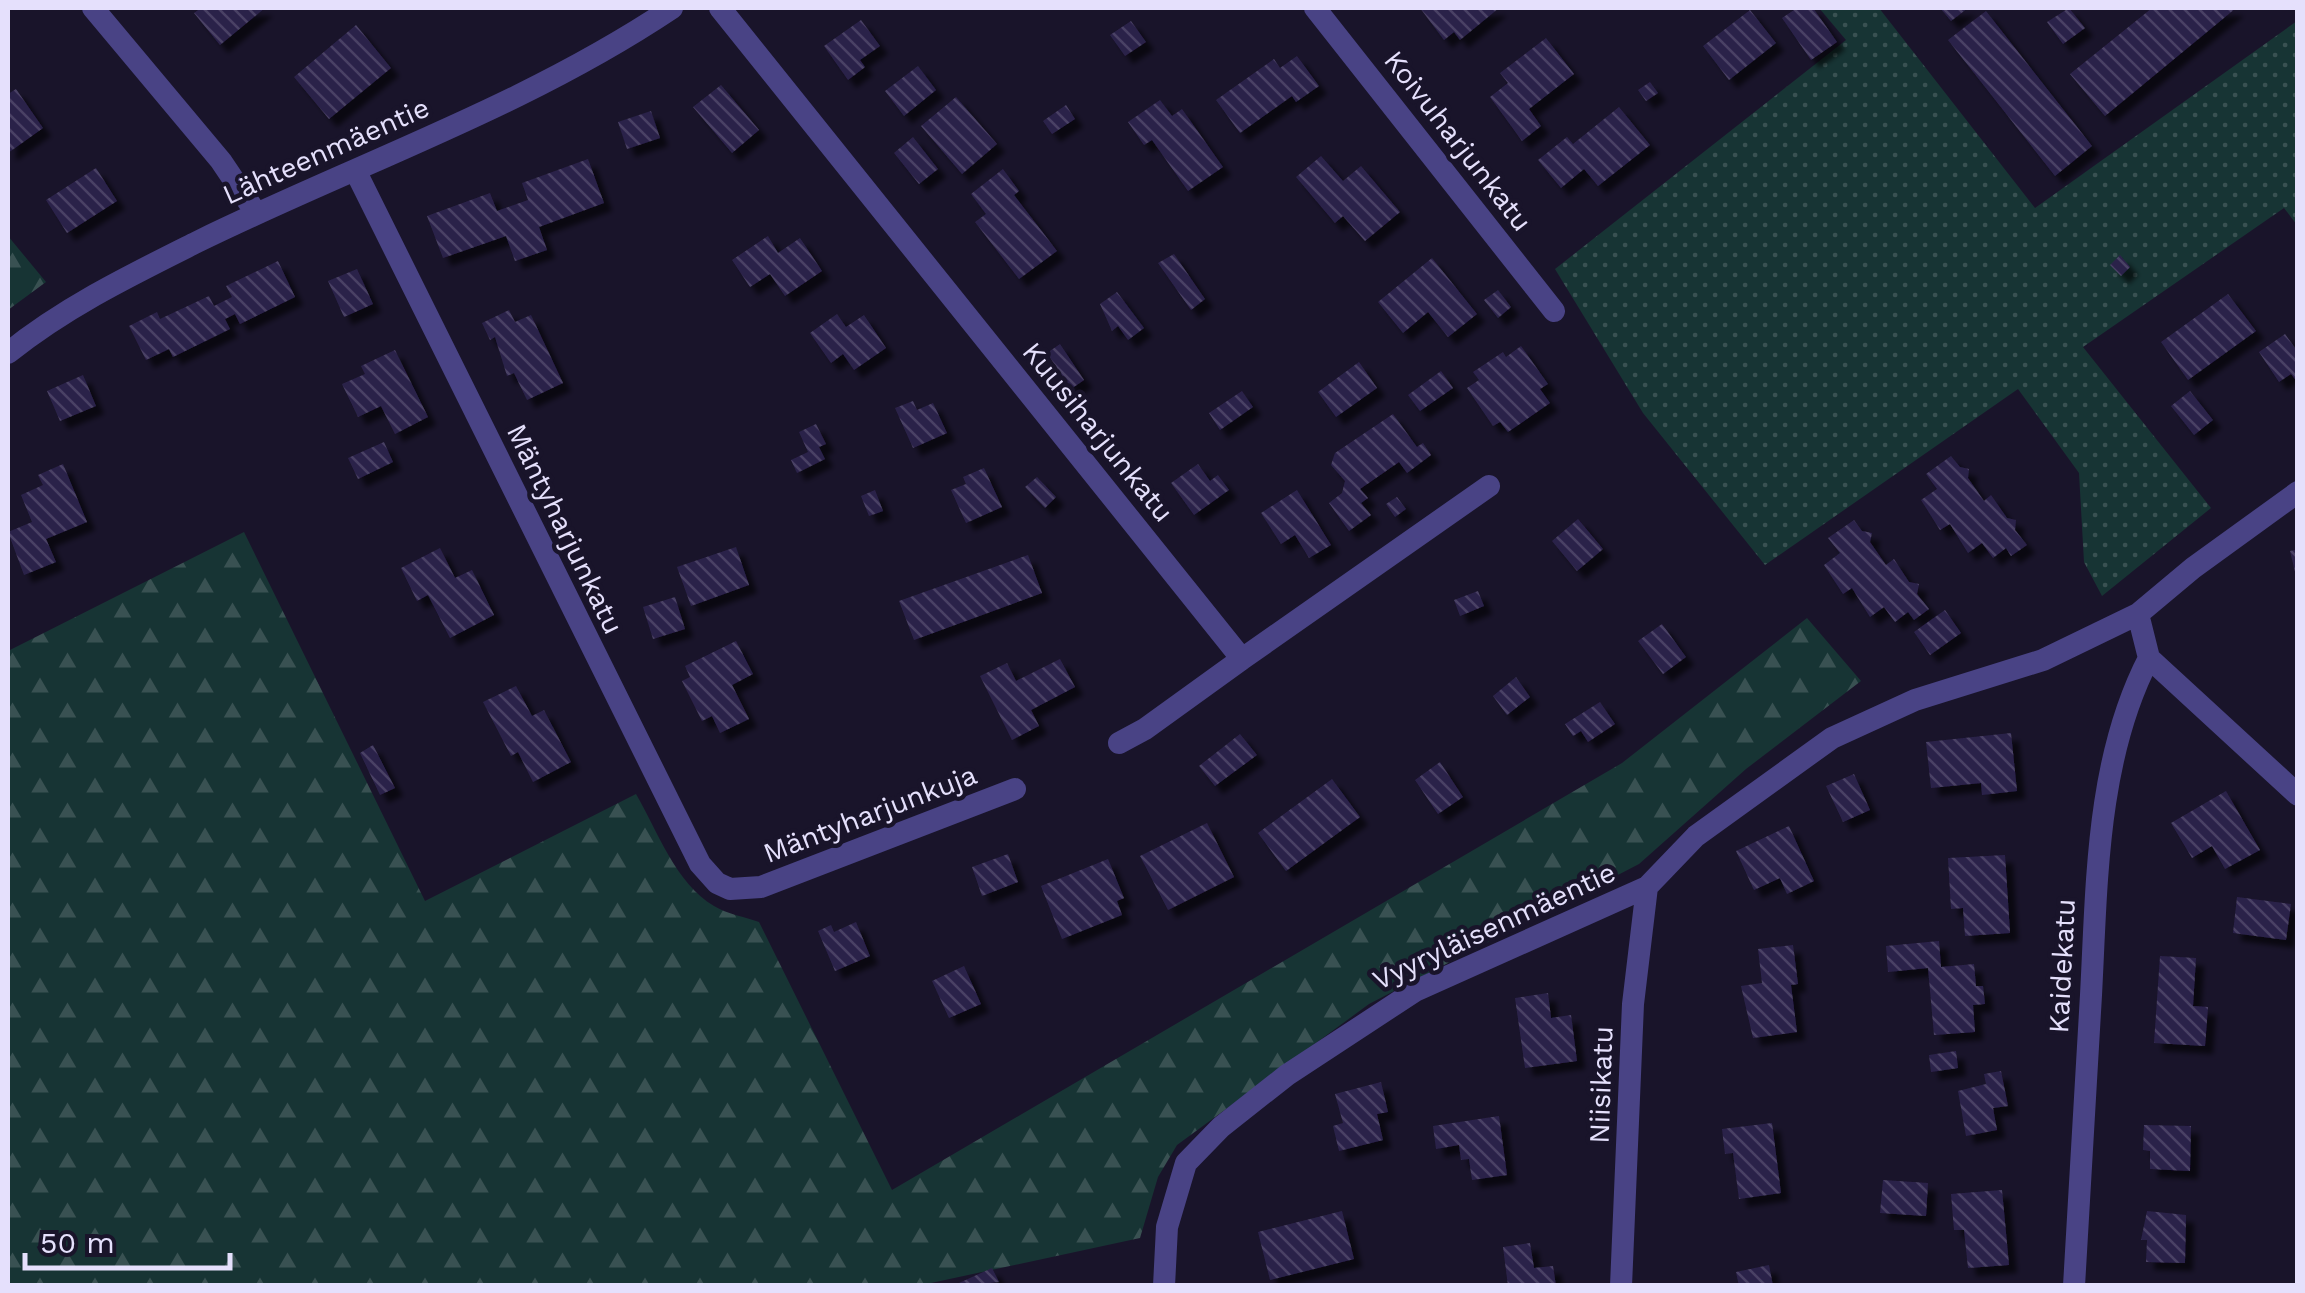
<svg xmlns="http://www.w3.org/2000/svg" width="2305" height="1293" font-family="'Work Sans',sans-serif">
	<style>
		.forest { fill: url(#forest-firs) }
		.park { fill: url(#park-dots) }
		.building { fill: url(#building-back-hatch); filter: url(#shadow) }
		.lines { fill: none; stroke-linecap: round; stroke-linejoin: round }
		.street { stroke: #494385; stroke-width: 22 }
		.labels { text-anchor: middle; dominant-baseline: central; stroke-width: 9; stroke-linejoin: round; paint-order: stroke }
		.street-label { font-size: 28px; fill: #e5e0fc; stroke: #19142a }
	</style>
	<defs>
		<pattern id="forest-firs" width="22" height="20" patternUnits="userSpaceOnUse" patternTransform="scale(2.5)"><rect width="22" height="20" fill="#173434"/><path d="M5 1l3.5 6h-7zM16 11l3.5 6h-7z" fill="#395152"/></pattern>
		<pattern id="park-dots" width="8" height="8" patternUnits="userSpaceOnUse" patternTransform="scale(2.5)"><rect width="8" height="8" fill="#173434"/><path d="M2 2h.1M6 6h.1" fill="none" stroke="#395152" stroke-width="1.8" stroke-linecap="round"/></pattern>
		<pattern id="building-back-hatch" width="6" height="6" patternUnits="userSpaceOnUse" patternTransform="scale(2.5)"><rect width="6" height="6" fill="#2b224a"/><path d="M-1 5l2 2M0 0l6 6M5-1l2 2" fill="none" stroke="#4a4265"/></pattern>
		<filter id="shadow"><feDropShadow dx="8" dy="8" stdDeviation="2.5" flood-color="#0009"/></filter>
	</defs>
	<rect width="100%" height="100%" fill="#19142a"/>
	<path class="forest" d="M8 236 46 282 8 310Z
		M244 532 425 901 636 794C657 830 676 884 714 906 727 914 745 917 759 922L892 1190 1622 763 1807 618 1861 681 1746 769 1639 864 1369 1004 1177 1145 1158 1177 1140 1238 917 1286H8V651Z"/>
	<path class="park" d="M1819 8H1879L2035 208 2297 21V225L2284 208 2083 347 2211 508 2102 596 2084 562 2079 473 2018 389 1765 565 1643 413 1555 269 1846 40Z"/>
	<path class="building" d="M201 8H265L220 45 194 13Z
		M1420 8H1499L1460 40 1454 32 1444 40Z
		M1797 8H1813L1837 42 1811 60 1782 18Z
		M1940 8H1968L1951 21Z
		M2069 8 2085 28 2063 44 2047 22Z
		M2152 8H2236L2105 116 2070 74Z
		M1750 10 1776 43 1729 80 1703 46Z
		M1986 11 2092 146 2055 176 1948 40Z
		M861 20 880 46 860 60 865 67 848 80 824 46Z
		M1131 21 1146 42 1125 56 1110 35Z
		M356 25 391 68 329 119 294 77Z
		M1546 38 1574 74 1529 109 1541 126 1522 141 1490 97 1508 83 1500 73Z
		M1297 56 1319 86 1296 102 1292 96 1240 133 1216 100 1274 59 1280 68Z
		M918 66 936 90 904 116 885 91Z
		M1650 82 1658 93 1646 101 1638 90Z
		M721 85 759 130 732 153 693 107Z
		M16 89 43 128 8 153V94Z
		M956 97 997 144 962 174 921 126Z
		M1160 100 1172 116 1182 109 1223 167 1188 191 1152 140 1144 145 1128 122Z
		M1066 105 1075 119 1052 134 1043 121Z
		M1619 107 1650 145 1598 186 1584 169 1561 188 1538 160 1567 137 1573 144Z
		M651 111 660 138 627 149 618 122Z
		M913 137 938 169 919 184 894 153Z
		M1321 156 1343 181 1361 166 1400 212 1365 241 1343 216 1335 223 1296 177Z
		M588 159 604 203 539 227 547 250 515 261 506 236 443 258 427 216 490 193 497 211 528 200 522 183Z
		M96 168 117 201 67 233 46 200Z
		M1003 169 1019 191 1014 195 1057 251 1019 279 975 222 986 214 971 194Z
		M768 236 778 253 800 238 822 271 785 296 770 274 750 287 732 260Z
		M1174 254 1205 299 1191 310 1158 263Z
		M2120 255 2130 267 2121 276 2110 265Z
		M1432 258 1477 314 1448 337 1428 312 1403 333 1378 302Z
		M278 261 295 297 240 324 235 314 225 319 230 329 173 357 169 349 146 360 129 326 157 312 160 319 209 296 214 306 232 297 226 286Z
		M357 269 373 304 344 317 328 281Z
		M1498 290 1511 307 1498 318 1484 300Z
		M1117 292 1144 328 1128 340 1118 326 1112 331 1100 304Z
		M2228 294 2256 331 2188 380 2161 342Z
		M509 310 515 322 531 315 563 383 527 400 514 373 507 376 495 337 490 340 482 323Z
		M837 314 846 327 864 315 886 348 854 370 843 354 831 363 810 333Z
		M2285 334 2298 352V383L2291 374 2279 382 2259 352Z
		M1060 344 1084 380 1071 389 1047 353Z
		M1521 346 1548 384 1540 389 1550 403 1508 432 1500 422 1493 426 1467 388 1479 380 1473 372 1503 352 1506 357Z
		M395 350 428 417 395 434 381 406 358 417 342 384 365 374 361 366Z
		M1359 362 1377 388 1336 417 1318 392Z
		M1441 371 1453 388 1420 411 1408 395Z
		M83 375 96 406 60 421 47 391Z
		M1242 391 1253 407 1220 430 1209 413Z
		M2190 391 2213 420 2194 435 2171 406Z
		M913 401 917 410 933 403 947 433 913 448 895 408Z
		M1393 414 1417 447 1423 443 1431 455 1407 473 1399 462 1360 489 1368 498 1361 503 1371 515 1349 531 1329 503 1342 493 1345 481 1331 465 1335 453Z
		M816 424 826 444 819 447 825 459 797 473 791 460 808 452 799 432Z
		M384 442 393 462 358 479 348 458Z
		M1951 456 1960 467 1969 469 1968 478 1984 501 1991 495 2007 518 2016 520 2015 530 2027 545 2011 556 2006 548 1993 558 1982 543 1968 553 1950 524 1940 530 1921 500 1937 489 1926 474Z
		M63 464 87 522 46 539 56 562 24 575 8 532 32 522 21 495 43 485 38 475Z
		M1198 464 1210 481 1218 475 1229 490 1194 515 1171 483Z
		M984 468 1002 507 966 523 951 490 966 484 963 477Z
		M1037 477 1056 497 1045 508 1025 487Z
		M875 490 883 511 869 516 861 496Z
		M1297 490 1331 545 1309 558 1295 535 1281 544 1261 513Z
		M1397 497 1406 509 1395 517 1386 504Z
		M1578 519 1603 549 1577 571 1552 541Z
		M1854 520 1862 531 1872 533 1870 542 1886 565 1894 559 1909 582 1919 584 1917 594 1929 609 1914 620 1908 612 1895 622 1884 607 1870 617 1852 588 1843 594 1824 565 1840 553 1828 538Z
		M736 547 749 585 691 606 677 567Z
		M440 548 455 578 472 570 494 615 450 638 428 595 417 601 401 568Z
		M2298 549V576H2296L2290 551Z
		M1028 555 1042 593 914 640 899 601Z
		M1478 591 1484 606 1460 616 1454 600Z
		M675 597 685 629 653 639 643 607Z
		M1945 610 1961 633 1930 655 1914 632Z
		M1662 624 1686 657 1663 674 1638 641Z
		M736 641 753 674 732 685 749 719 720 733 712 716 702 721 682 681 690 677 685 666Z
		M1060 659 1075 687 1031 710 1039 726 1012 740 980 676 1007 663 1016 681Z
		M1516 677 1530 697 1507 715 1493 696Z
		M516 686 532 716 544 710 571 762 533 782 518 752 511 756 483 702Z
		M1600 702 1615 724 1588 742 1581 731 1573 736 1565 724Z
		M2011 733 2017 791 1982 795 1981 783 1931 788 1926 742Z
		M1240 734 1257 755 1215 786 1199 766Z
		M373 745 395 788 380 795 360 753Z
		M1440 762 1463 797 1438 814 1415 780Z
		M1854 774 1870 810 1843 822 1826 786Z
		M1332 779 1360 817 1286 871 1258 833Z
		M2226 791 2260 850 2225 869 2212 846 2192 858 2171 823Z
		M1207 823 1234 877 1168 910 1140 856Z
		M1789 826 1814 881 1787 894 1780 878 1754 890 1736 851Z
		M1008 854 1018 882 982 896 972 867Z
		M2005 855 2010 933 1965 936 1963 908 1951 909 1948 858Z
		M1108 859 1124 898 1117 901 1122 915 1062 939 1041 886Z
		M2237 897 2291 904 2286 940 2233 933Z
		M856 922 870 956 835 971 818 931 831 925 834 932Z
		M1939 941 1941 967 1974 964 1976 986H1983L1985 1004 1973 1005 1975 1032 1934 1035 1928 968 1888 972 1886 946Z
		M1793 945 1798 984 1791 985 1797 1032 1753 1038 1741 986 1762 983 1758 949Z
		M2160 956 2196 958 2193 1006 2208 1007 2205 1046 2154 1043Z
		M964 966 981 1004 949 1018 932 981Z
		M1548 993 1551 1018 1571 1015 1577 1061 1525 1068 1515 998Z
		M1956 1051 1958 1068 1931 1072 1929 1055Z
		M2001 1071 2008 1106 1993 1108 1997 1130 1966 1136 1958 1091 1986 1084 1984 1074Z
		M1381 1082 1388 1112 1377 1114 1383 1140 1339 1151 1333 1126 1343 1123 1335 1094Z
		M1499 1116 1507 1175 1472 1180 1469 1159 1461 1160 1459 1145 1436 1149 1433 1126Z
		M1772 1123 1781 1193 1739 1199 1733 1153 1725 1154 1722 1129Z
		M2144 1125 2191 1126 2190 1171 2150 1169V1151L2143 1150Z
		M1883 1180 1928 1183 1926 1216 1880 1213Z
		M2002 1190 2009 1265 1968 1268 1964 1230H1954L1951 1194Z
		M1342 1211 1354 1259 1270 1280 1258 1232Z
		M2147 1211 2186 1215 2185 1263 2146 1262 2147 1240H2141Z
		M1530 1243 1534 1268 1553 1266 1556 1286H1508L1503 1247Z
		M1769 1265 1773 1286H1739L1736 1272Z
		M992 1268 999 1282 961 1286 959 1283Z"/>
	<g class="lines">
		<path class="street" d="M93 8 221 161 256 213
			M720 8 1242 659 1489 486
			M1315 8 1554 311
			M355 170 700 864 717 883 730 889 761 887 1015 789
			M8 353C65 307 131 275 197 242 356 164 524 107 672 8
			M2138 614 2149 658 2298 795
			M1119 743 1145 729 1242 659
			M1164 1286 1167 1227 1186 1163 1221 1127 1287 1075 1415 991 1647 887 1696 836 1832 738 1915 700 2043 660 2138 614 2193 568 2298 492
			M1621 1286 1633 1004 1647 887
			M2074 1286C2079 1189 2085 1092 2091 995 2097 883 2096 760 2149 658"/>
	</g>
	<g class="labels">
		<g class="street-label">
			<text transform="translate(1458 141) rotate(52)">Koivuharjunkatu</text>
			<text transform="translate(326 151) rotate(-24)">Lähteenmäentie</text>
			<text transform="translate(1098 432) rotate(51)">Kuusiharjunkatu</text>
			<text transform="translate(565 529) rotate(64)">Mäntyharjunkatu</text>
			<text transform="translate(870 814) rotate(-21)">Mäntyharjunkuja</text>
			<text transform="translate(1494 926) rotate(-25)">Vyyryläisenmäentie</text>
			<text transform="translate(2062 966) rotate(-87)">Kaidekatu</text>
			<text transform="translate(1601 1085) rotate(-88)">Niisikatu</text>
		</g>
	</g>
	<rect width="2305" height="1293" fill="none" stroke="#e5e0fc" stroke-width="20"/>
	<path d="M25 1253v15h205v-15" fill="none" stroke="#e5e0fc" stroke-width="5"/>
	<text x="40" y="1253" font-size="30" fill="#e5e0fc" stroke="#19142a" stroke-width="8" paint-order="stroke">50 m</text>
</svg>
